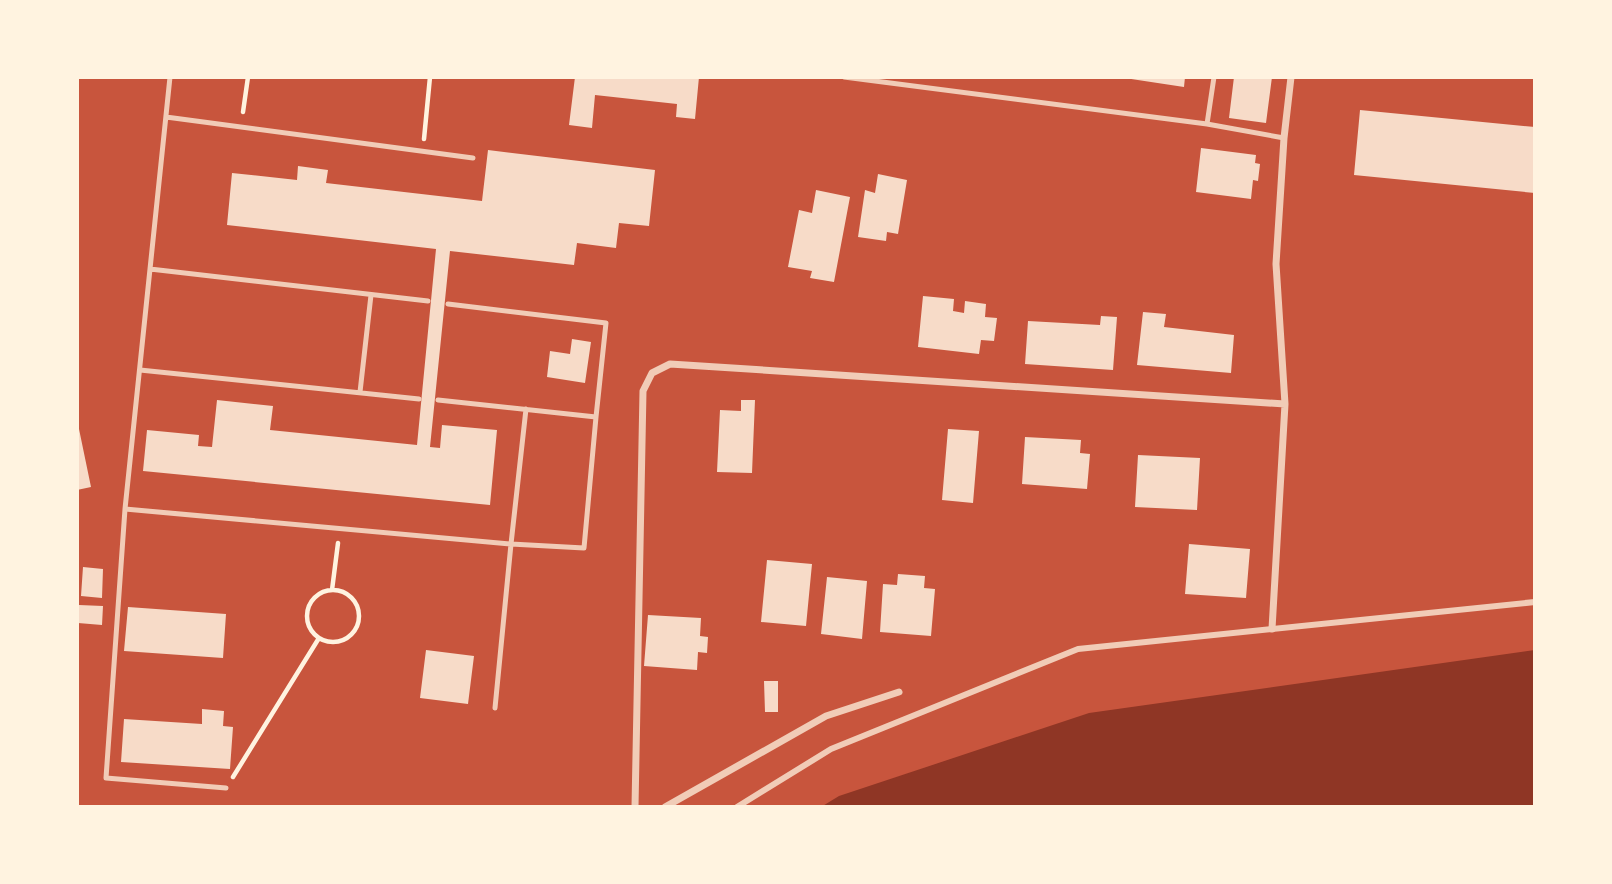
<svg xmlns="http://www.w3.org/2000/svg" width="1612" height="884" font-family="Helvetica,sans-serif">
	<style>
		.water { fill: #8f3625 }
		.building { fill: #f7dbc8 }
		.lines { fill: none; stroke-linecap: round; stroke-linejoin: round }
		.path { stroke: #fff3e0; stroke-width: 4.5 }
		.service { stroke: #f1ccb7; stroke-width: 5 }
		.pedestrian { stroke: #f1ccb7; stroke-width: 6 }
		.minor { stroke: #f1ccb7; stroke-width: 7 }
	</style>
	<rect width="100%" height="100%" fill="#c8553d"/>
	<path class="water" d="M1535 650V807H821L839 796 1089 713Z"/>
	<path class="building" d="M575 77H699L695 119 676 117 677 104 595 95 592 128 569 125Z
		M1118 77H1185L1184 87Z
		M1234 77H1272L1266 123 1229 118Z
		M1360 110 1535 127V193L1354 175Z
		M1201 148 1256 155 1255 163 1260 164 1258 181 1253 180 1251 199 1196 192Z
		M488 150 655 170 649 226 619 223 616 248 577 243 574 265 450 251 430 447 440 448 442 425 497 430 490 505 143 471 147 430 199 435 198 446 212 447 217 400 273 406 270 430 417 445 436 249 227 225 232 173 297 180 298 166 328 170 326 183 482 201Z
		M878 174 907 180 898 234 887 232 886 241 858 237 865 190 875 193Z
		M816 190 850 197 834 282 810 278 812 271 788 267 799 210 812 213Z
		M923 296 954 299 953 311 964 313 965 301 986 304 985 317 997 318 994 341 981 340 979 354 918 347Z
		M1143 312 1166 314 1164 327 1234 335 1231 373 1137 365Z
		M1101 316 1117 317 1113 370 1025 364 1028 321 1100 325Z
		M572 339 591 342 585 383 547 377 550 351 570 354Z
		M741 400H755L752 473 717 472 720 410 741 411Z
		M77 429H79L91 487 77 490Z
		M948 429 979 431 973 503 942 500Z
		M1025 437 1081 440 1080 453 1090 454 1087 489 1022 484Z
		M1138 455 1200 458 1197 510 1135 507Z
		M1189 544 1250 549 1246 598 1185 594Z
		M767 560 812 564 806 626 761 622Z
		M83 567 103 569 102 598 81 596Z
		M898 574 925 576 924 588 935 589 931 636 880 632 883 584 897 585Z
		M827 577 867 581 862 639 821 634Z
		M79 605 103 606 102 625 78 623Z
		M128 607 226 614 223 658 124 651Z
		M648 615 701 618 700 636 708 637 707 653 698 652 697 670 644 666Z
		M426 650 474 656 468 704 420 698Z
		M764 681H778V712H765Z
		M202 709 224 711 223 726 233 727 230 769 121 762 124 719 202 724Z"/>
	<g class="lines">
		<path class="path" d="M243 112 248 77
			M424 139 430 77
			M332 590 338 543
			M307 616a26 26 0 1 1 52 0a26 26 0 1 1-52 0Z
			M233 777 319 638"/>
		<path class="service" d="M170 77 125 509 511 544 495 708
			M844 77 1207 124 1214 77
			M166 117 473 158
			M1207 124 1284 138
			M150 269 428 301
			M448 304 606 323 596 417
			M140 370 419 399
			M360 392 371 295
			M438 400 596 417 584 548 511 544 526 409
			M125 509 106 778 226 788"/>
		<path class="pedestrian" d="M737 807 831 749 1078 649 1535 602"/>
		<path class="minor" d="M1272 629 1285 404 1276 264 1284 138 1291 77
			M635 807 643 391 652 373 670 364 1285 404
			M665 807 826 716 899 692"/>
	</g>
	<rect width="1612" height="884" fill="none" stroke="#fff3e0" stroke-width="158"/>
</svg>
